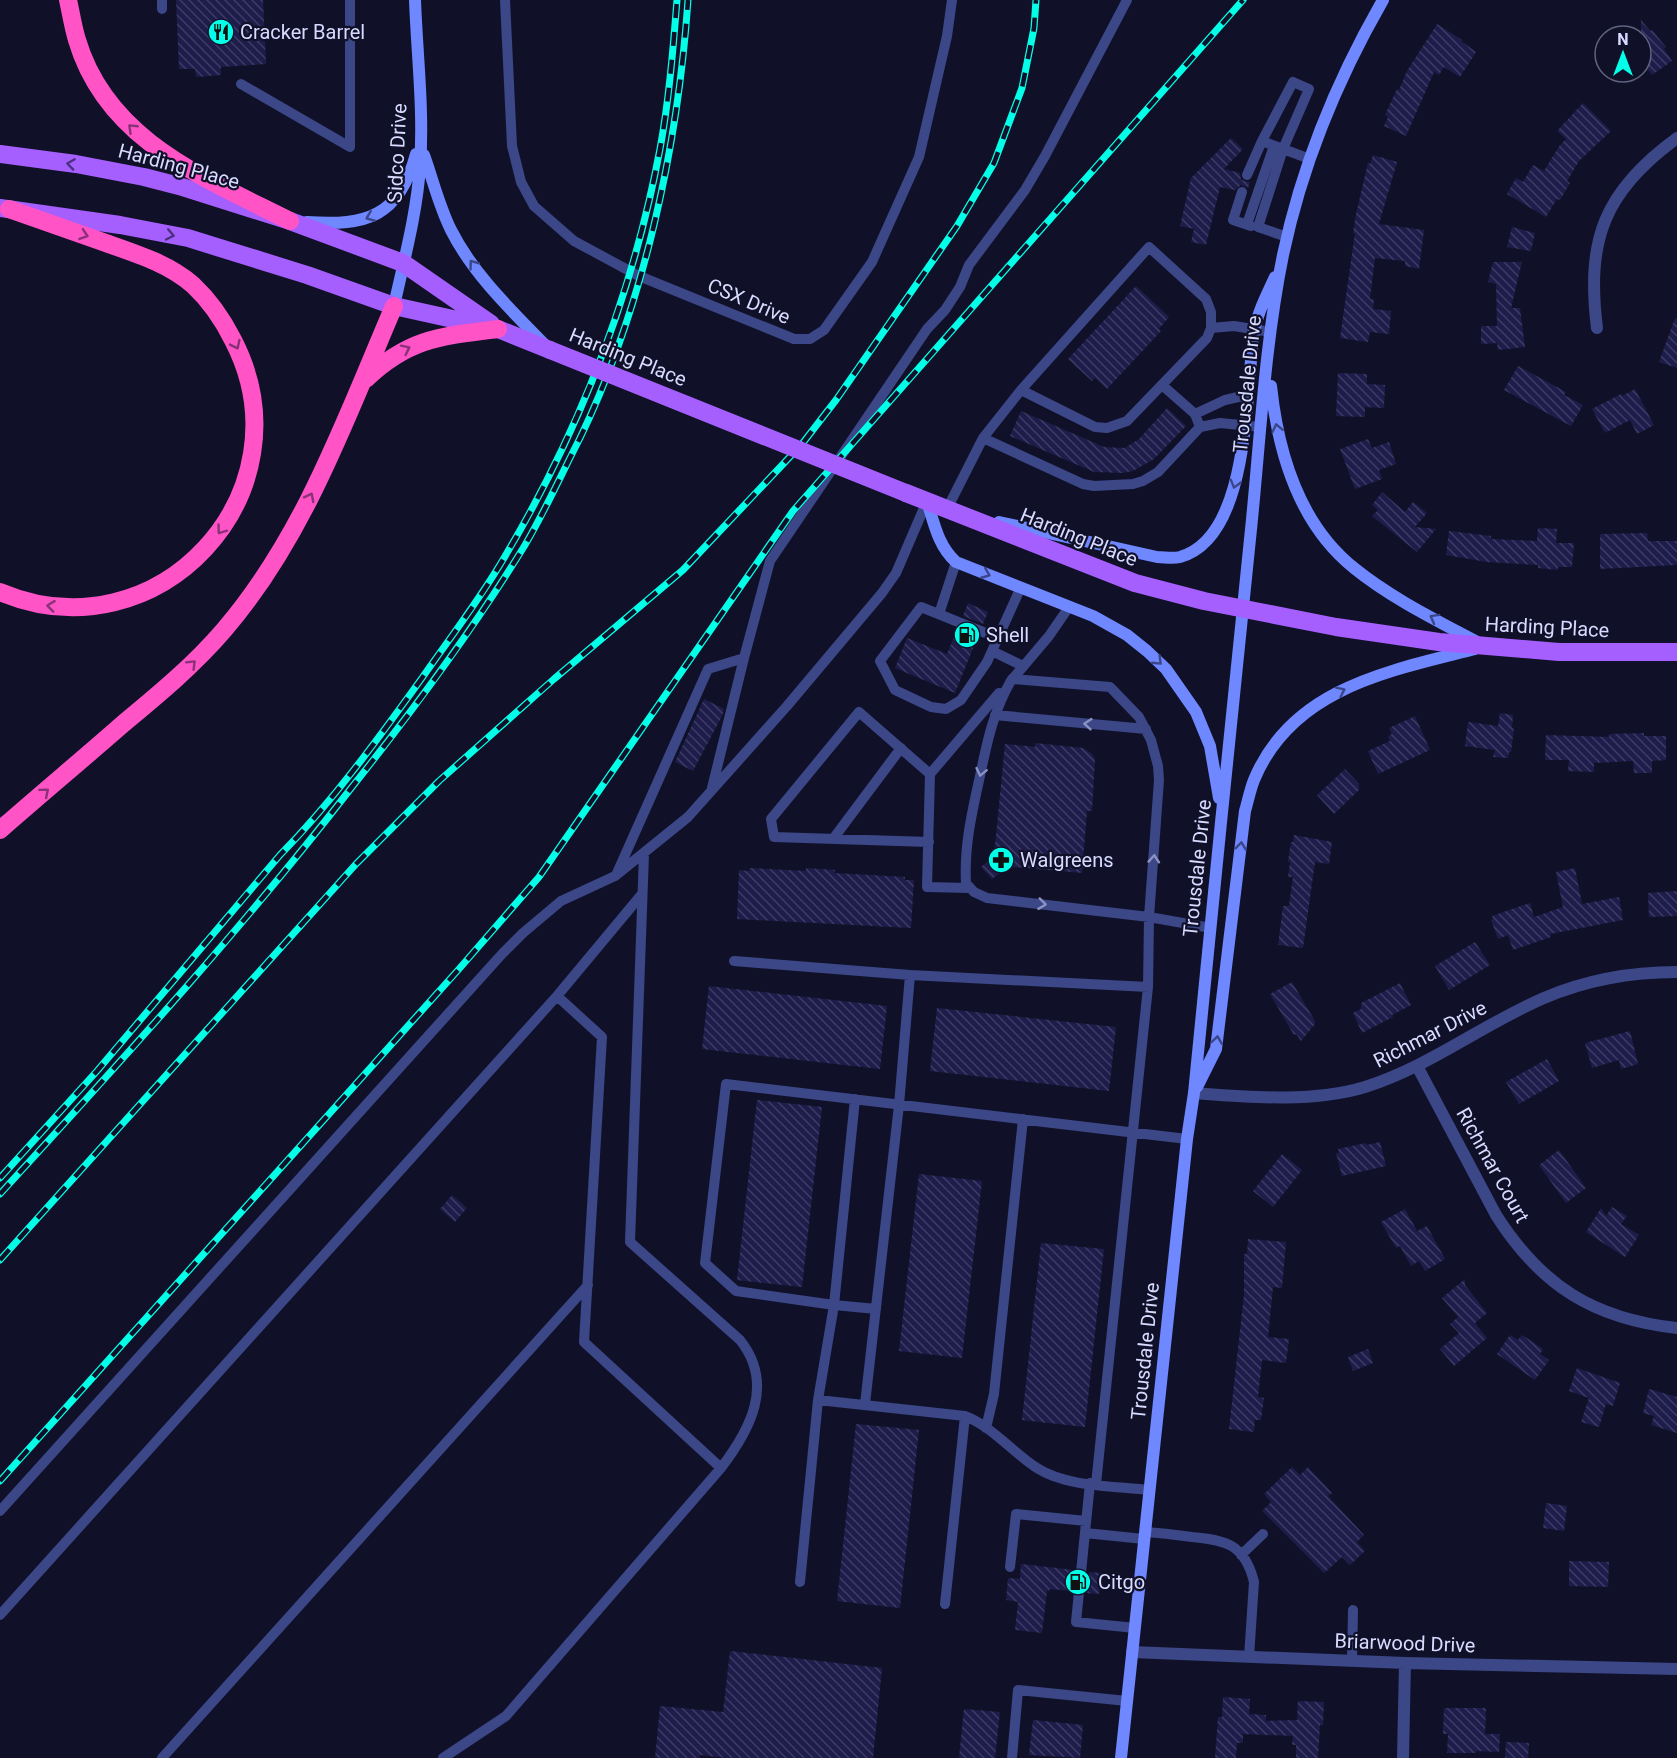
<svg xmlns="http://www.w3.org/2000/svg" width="1677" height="1758" font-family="Roboto,sans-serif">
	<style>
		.building { fill: url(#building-back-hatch) }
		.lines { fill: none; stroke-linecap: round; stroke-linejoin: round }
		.lane { stroke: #3b4787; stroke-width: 10 }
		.street { stroke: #3b4787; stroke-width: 12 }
		.secondary { stroke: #6f87ff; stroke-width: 12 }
		.primary { stroke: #a55fff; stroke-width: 18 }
		.highway { stroke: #ff53c6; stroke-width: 18 }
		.rail-casing { stroke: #04ffe8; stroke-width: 7 }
		.rail { stroke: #101129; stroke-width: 4.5; stroke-dasharray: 14; stroke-linecap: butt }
		.primary-bridge { stroke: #a55fff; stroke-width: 18 }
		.oneway { stroke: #883278 }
		.oneway2 { stroke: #4c307f }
		.oneway3 { stroke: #3b4689 }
		.oneway4 { stroke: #8a91c3 }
		.labels { text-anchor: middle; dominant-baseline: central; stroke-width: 4.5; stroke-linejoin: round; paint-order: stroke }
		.poi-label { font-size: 20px; fill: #d8dbff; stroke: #101129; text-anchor: start }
		.street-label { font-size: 20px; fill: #d8dbff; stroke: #101129 }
	</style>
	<defs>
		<pattern id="building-back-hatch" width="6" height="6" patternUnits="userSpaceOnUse" patternTransform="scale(1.5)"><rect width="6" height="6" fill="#1d1c4a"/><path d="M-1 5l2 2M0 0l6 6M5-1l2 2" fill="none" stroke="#3d3c65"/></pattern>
	</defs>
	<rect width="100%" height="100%" fill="#101129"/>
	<path class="building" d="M176 0H263L266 64 221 67V75L196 77 195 69H179Z
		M1641 20 1650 31 1652 30 1666 47 1664 49 1672 61 1652 75 1641 61Z
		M1437 24 1462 40 1461 41 1476 52 1460 77 1444 67 1439 75 1434 72 1406 136 1384 126 1388 117 1385 115 1397 89 1399 90 1407 71Z
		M1583 103 1611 131 1579 161 1567 181 1570 183 1560 200 1557 199 1546 217 1507 194 1516 178 1523 182 1533 165 1544 171 1560 145 1566 139 1557 131Z
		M1231 138 1243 149 1224 169 1240 173 1241 180 1250 182 1248 188 1241 185 1235 190 1220 187 1206 245 1191 242 1194 229 1180 226 1191 178Z
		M1373 155 1397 162 1379 224 1424 230 1419 269 1405 266V261L1375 258 1370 299H1374L1373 309 1391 311 1389 334 1370 332 1368 342 1340 338 1355 233H1353L1356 214 1368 163 1370 164Z
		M1512 227 1535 233 1531 251 1507 247Z
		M1493 262H1522L1511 308H1520L1525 347 1498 350 1497 343 1481 344V326H1497L1496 284 1488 282Z
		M1136 286 1169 317 1159 329 1161 331 1107 389 1095 378 1092 381 1068 359Z
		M1675 318 1677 319V368L1659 362Z
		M1518 366 1566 392 1564 395 1583 405 1571 426 1504 390Z
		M1338 373 1367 374V384L1385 385 1384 408 1365 407V417L1336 416Z
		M1635 389 1654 425 1637 434 1630 420 1605 433 1592 409 1621 394 1622 396Z
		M1167 408 1186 426 1154 459 1133 471 1122 473 1094 472 1010 436 1021 411 1104 447 1125 448 1139 439Z
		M1368 439 1372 448 1389 442 1396 464 1379 470 1382 479 1355 489 1340 449Z
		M1382 492 1405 512 1413 502 1427 513 1415 527 1436 529 1417 552 1372 516 1378 510 1372 505Z
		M1538 528 1557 529 1556 543H1574L1572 567H1558V570L1538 568V565L1487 562 1446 555 1449 531 1491 536V539L1537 541Z
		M1647 533 1648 541H1677V565L1600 569V534Z
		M968 603 988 612 983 624 963 616Z
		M957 630 977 638 955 693 895 668 907 638 947 654Z
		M704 699 724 709 722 716 693 771 675 762Z
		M1500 713 1513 715 1512 728H1514L1511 752H1509L1508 758 1493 757 1495 750 1465 746 1468 722 1498 726Z
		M1415 716 1430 750 1378 774 1368 751 1390 741 1388 736 1392 734 1389 728Z
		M1644 733V736H1666V760L1652 761V773H1634L1633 761 1594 763V772L1568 771 1569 760H1545L1546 735 1609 737V734Z
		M1035 743 1083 748 1091 753 1095 759 1092 811H1087L1082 873 1012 867 1011 869H1005L992 879 981 867 994 856 1005 744 1035 747Z
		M1345 769 1359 784V790L1334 814 1317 795Z
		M1294 835 1332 842 1329 864 1315 862 1303 948 1278 945 1283 906H1289L1293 877H1288L1290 862 1288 861 1291 842H1293Z
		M750 868 806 871V868L835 870 834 873 905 877V880H914L911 928 737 919 739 870 749 871Z
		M1575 868 1582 904 1619 897 1623 920 1550 934 1551 937 1513 950 1508 935 1498 939 1491 920 1493 919 1492 916 1530 903 1534 917 1563 907 1556 872Z
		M1677 891V916L1649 917 1648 893Z
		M1475 942 1490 965 1449 990 1435 966Z
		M1292 982 1315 1021V1024L1301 1041 1296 1034 1294 1035 1270 994Z
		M1400 983 1411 1005 1392 1015 1393 1017 1362 1033 1353 1013 1361 1009V1003Z
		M709 986 887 1006 880 1069 702 1049Z
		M937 1008 1116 1027 1109 1091 930 1071Z
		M1630 1031 1638 1064 1621 1069 1619 1060 1592 1068 1585 1043Z
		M1547 1059 1559 1081 1519 1104 1506 1082Z
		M757 1100 822 1107 802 1287 737 1280Z
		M1380 1142 1386 1166 1342 1176 1336 1153H1339L1338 1149 1366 1143 1367 1145Z
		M1559 1150 1586 1188 1566 1203 1539 1165Z
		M1282 1154 1302 1170 1273 1207 1253 1191Z
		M919 1174 982 1181 962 1358 899 1351Z
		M452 1195 467 1208 455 1222 440 1209Z
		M1612 1207 1627 1216 1621 1224 1639 1235 1625 1257 1586 1232 1601 1208 1606 1216Z
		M1405 1209 1417 1231 1427 1226 1445 1259 1425 1271 1419 1261 1411 1266 1400 1246 1396 1248 1381 1222Z
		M1248 1239 1286 1242 1282 1288 1273 1287 1268 1337 1289 1339 1286 1363 1262 1360 1258 1397 1264 1398 1261 1420H1255L1254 1432 1229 1429 1244 1295V1254H1247Z
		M1041 1243 1104 1249 1085 1427 1022 1420Z
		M1465 1279V1285L1487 1313 1475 1323 1487 1338 1454 1366 1440 1349 1459 1333 1450 1324 1458 1317 1442 1298Z
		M1510 1335 1518 1340 1522 1335 1543 1349 1540 1354 1549 1360 1535 1380 1497 1354Z
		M1368 1349 1373 1363 1353 1371 1348 1357Z
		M1577 1368 1620 1383 1613 1406 1606 1404 1599 1427 1581 1422 1589 1398 1569 1391Z
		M1649 1389 1677 1397V1433L1651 1425 1654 1416 1643 1413Z
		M856 1424 919 1430 900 1608 837 1601Z
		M1292 1467 1300 1475 1308 1467 1332 1493 1328 1496 1364 1535 1357 1542 1365 1551 1350 1565 1342 1557 1324 1573 1262 1511 1271 1502 1264 1494Z
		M1546 1503 1567 1506 1564 1531 1543 1528Z
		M1569 1561 1609 1562 1608 1587 1569 1586Z
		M1021 1564 1074 1570 1072 1591 1050 1589 1049 1591H1047L1042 1633 1015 1630 1018 1602 1006 1600 1008 1578 1020 1579Z
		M1089 1572 1102 1573 1099 1594 1086 1593Z
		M730 1651 882 1668 873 1758H726L700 1755V1758H655L660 1706 723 1712Z
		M1223 1697 1250 1699 1249 1714 1266 1715V1721L1297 1720 1298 1701 1324 1702 1323 1725H1320L1318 1758H1296V1745H1292L1293 1736 1243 1734V1743H1237L1236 1758H1215L1218 1717H1222Z
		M1444 1708H1486L1485 1734H1500L1499 1752 1476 1751V1753H1447L1448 1734H1443Z
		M964 1709 1000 1712 995 1758H959Z
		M1033 1720 1083 1725 1080 1758 1029 1755Z
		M1506 1742 1529 1743 1528 1758H1505Z"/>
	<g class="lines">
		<path class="lane" d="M162 0V9
			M505 0 512 146 521 182 534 206 574 241 639 276 794 339H810L824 330 872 262 919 157 947 36 952 0
			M241 84 350 147V0
			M1262 141 1293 82 1309 89 1283 149 1310 159
			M1247 175 1262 141 1283 149 1258 227 1287 237
			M1242 192 1233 220 1251 226
			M1247 224 1274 146
			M1211 328 1234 326 1271 332
			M1162 385 1195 414 1200 427
			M1195 414 1225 400 1247 395
			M983 438 1021 390 1149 247 1206 299 1211 312V328L1207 338 1127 421 1107 428 1095 427 1021 390
			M947 509 983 438 1083 484 1094 486 1133 484 1143 481 1158 472 1200 427 1220 423 1261 427
			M939 614 956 562
			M998 638 921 607 880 661 895 690 931 707 946 709 961 700 987 662 1021 587
			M992 651 1023 666
			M744 658 770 561 927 329 945 310 960 287 969 265 1025 190 1045 156 1127 0
			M1010 682 1049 636 1069 607
			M995 715 1146 729
			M930 774 999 693
			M833 839 901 748
			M929 842 774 837 771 819 859 712 930 774 927 887 969 888
			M617 873 708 669 744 658 712 788
			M734 961 910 975 899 1105 865 1404
			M910 975 1148 987 1096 1484
			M1148 987 1149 917 1159 780 1158 766 1151 740 1139 717 1110 687 1012 679C994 709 987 742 980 776 972 812 964 846 966 883L974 892 987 898 1149 917 1211 928
			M557 996 642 894
			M855 1099 834 1305 876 1309
			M818 1400 965 1416
			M986 1428 994 1394 1023 1119
			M1090 1483 1076 1622 1135 1628
			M0 1511 502 954 523 933 561 901 615 876 688 817 787 706 882 593 896 573 927 501
			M1145 1532C1161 1533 1177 1535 1192 1537 1227 1540 1245 1545 1254 1582L1249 1657
			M1085 1533 1144 1539
			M1241 1555 1263 1534
			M1010 1567 1016 1514 1086 1521
			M800 1582 818 1400 834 1305 736 1291 705 1263 726 1084 1187 1139
			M945 1604 965 1416C993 1427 1012 1452 1037 1468 1066 1487 1115 1486 1149 1490
			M0 1615 557 996 602 1037 584 1342 721 1468
			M1352 1661 1353 1610
			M162 1758 588 1285
			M443 1758 506 1716 721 1468C750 1430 775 1384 740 1340L630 1242 644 854
			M1012 1758 1018 1690 1127 1701"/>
		<path class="street" d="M1597 328C1586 240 1604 191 1677 138
			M1417 1066 1496 1215C1541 1286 1594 1319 1677 1328
			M1194 1093C1248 1097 1313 1103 1365 1087 1429 1067 1483 1024 1544 998 1586 980 1632 972 1677 972
			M1132 1652 1405 1663 1677 1669
			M1403 1758 1405 1663"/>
		<path class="secondary" d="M424 155C433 180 439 206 451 230 473 274 511 310 545 345
			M307 222C367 226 399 217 416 154
			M394 306C404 260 417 213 420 166 424 111 417 55 415 0
			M1271 386C1278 452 1299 524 1354 568 1391 598 1436 620 1479 643
			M927 501C934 523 938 546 956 562L1093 616 1127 635 1147 651 1166 669 1196 712 1210 746 1219 798
			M999 522 1157 557C1165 557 1172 559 1180 557 1251 537 1245 391 1254 333 1257 313 1267 295 1275 277
			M1197 1087 1216 1049 1245 811C1248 801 1250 790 1254 780 1292 688 1389 671 1475 649
			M1121 1758 1187 1139 1194 1093C1213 908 1230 724 1250 539 1260 445 1264 348 1283 255 1302 165 1337 80 1383 0"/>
		<path class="primary" d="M0 154 76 164 144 177 179 186 290 221 403 263 491 324
			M0 208 120 225 188 238 307 275 394 306 498 329 550 350
			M906 493 1135 583 1204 601 1336 627 1439 642 1559 652H1677"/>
		<path class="highway" d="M68 0C71 13 73 27 77 40 107 141 205 178 290 221
			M366 379C409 338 442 336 498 329
			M0 592C158 659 312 492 233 340 223 320 209 300 193 285 168 263 134 253 103 242 72 231 40 220 9 209
			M0 830C41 794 83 759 124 723 159 694 194 665 224 630 304 537 346 418 394 306"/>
		<g class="rail-casing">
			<path id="rail" d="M0 1178 97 1071 280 855C333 801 378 739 422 678 450 638 480 599 504 558 579 432 633 293 660 149 669 100 673 50 677 0
				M0 1194C121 1061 242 929 352 787 414 709 473 630 525 545 545 511 562 473 580 438 644 305 678 146 688 0
				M0 1260 356 864 439 781 554 679 683 570 802 444 836 400 957 226 994 163 1022 88 1034 28 1036 0
				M0 1481 459 969 539 877 793 511 1243 0"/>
		</g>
		<use href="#rail" class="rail"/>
		<path class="primary-bridge" d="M550 350 906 493"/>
	</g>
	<defs><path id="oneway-chevron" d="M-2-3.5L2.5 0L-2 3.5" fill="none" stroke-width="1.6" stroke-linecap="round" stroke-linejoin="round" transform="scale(1.5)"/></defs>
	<g class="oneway">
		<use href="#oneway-chevron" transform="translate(132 128) rotate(-136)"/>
		<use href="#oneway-chevron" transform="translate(84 235) rotate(19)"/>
		<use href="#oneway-chevron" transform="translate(236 345) rotate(64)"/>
		<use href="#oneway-chevron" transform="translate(406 349) rotate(-26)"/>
		<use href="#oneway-chevron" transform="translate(310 497) rotate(-63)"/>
		<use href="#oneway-chevron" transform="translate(221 530) rotate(126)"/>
		<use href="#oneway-chevron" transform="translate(51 606) rotate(-173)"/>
		<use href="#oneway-chevron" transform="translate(192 664) rotate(-45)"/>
		<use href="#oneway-chevron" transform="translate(45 792) rotate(-40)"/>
	</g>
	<g class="oneway2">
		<use href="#oneway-chevron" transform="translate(71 164) rotate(-172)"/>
		<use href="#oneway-chevron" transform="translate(170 235) rotate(12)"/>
	</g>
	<g class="oneway3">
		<use href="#oneway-chevron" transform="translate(370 217) rotate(158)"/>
		<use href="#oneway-chevron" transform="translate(473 264) rotate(-126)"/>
		<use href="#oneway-chevron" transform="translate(1277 428) rotate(-102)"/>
		<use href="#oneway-chevron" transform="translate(1235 484) rotate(106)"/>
		<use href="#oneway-chevron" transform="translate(986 574) rotate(22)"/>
		<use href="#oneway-chevron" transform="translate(1434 618) rotate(-151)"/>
		<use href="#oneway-chevron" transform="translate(1158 661) rotate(44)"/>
		<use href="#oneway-chevron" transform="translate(1341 691) rotate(-26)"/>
		<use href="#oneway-chevron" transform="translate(1241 846) rotate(-83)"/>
		<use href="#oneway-chevron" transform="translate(1217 1040) rotate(-82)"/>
	</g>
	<g class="oneway4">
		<use href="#oneway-chevron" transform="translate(1088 724) rotate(-175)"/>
		<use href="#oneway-chevron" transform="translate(981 772) rotate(102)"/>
		<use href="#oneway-chevron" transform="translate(1154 859) rotate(-86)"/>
		<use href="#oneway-chevron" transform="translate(1042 904) rotate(7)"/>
	</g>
	<defs>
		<g id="restaurant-disc" transform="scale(1.35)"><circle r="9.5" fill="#04ffe8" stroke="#101129"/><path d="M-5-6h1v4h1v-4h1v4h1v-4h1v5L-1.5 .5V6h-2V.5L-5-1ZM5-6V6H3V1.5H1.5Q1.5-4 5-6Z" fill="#111"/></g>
		<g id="fuel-disc" transform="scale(1.35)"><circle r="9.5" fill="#04ffe8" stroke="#101129"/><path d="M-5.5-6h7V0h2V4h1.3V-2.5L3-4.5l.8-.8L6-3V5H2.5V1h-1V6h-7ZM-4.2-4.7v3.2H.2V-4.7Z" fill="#111"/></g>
		<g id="pharmacy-disc" transform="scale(1.35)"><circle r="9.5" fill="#04ffe8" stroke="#101129"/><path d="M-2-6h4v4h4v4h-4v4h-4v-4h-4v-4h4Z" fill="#111"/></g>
	</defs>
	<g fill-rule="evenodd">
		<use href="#restaurant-disc" x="221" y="32"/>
		<use href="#fuel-disc" x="967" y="635"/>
		<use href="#pharmacy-disc" x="1001" y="860"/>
		<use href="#fuel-disc" x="1078" y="1582"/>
	</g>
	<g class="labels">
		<g class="poi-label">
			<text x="240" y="32">Cracker Barrel</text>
			<text x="986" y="635">Shell</text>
			<text x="1020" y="860">Walgreens</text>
			<text x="1098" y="1582">Citgo</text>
		</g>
		<g class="street-label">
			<text transform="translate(397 153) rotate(-87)">Sidco Drive</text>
			<text transform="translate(179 166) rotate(15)">Harding Place</text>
			<text transform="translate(749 301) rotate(23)">CSX Drive</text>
			<text transform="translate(628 357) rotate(22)">Harding Place</text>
			<text transform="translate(1247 384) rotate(-84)">Trousdale Drive</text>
			<text transform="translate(1079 537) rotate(22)">Harding Place</text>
			<text transform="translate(1547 627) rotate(3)">Harding Place</text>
			<text transform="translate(1197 868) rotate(-84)">Trousdale Drive</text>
			<text transform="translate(1430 1034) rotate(-27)">Richmar Drive</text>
			<text transform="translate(1493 1165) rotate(61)">Richmar Court</text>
			<text transform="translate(1145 1351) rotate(-84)">Trousdale Drive</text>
			<text transform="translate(1405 1643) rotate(2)">Briarwood Drive</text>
		</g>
	</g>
	<g transform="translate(1623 54)"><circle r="28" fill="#101129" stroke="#60627f" stroke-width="1.5"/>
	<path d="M0-4.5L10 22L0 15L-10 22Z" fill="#04ffe8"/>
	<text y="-9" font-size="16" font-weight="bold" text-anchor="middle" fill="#d8dbff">N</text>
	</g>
</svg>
